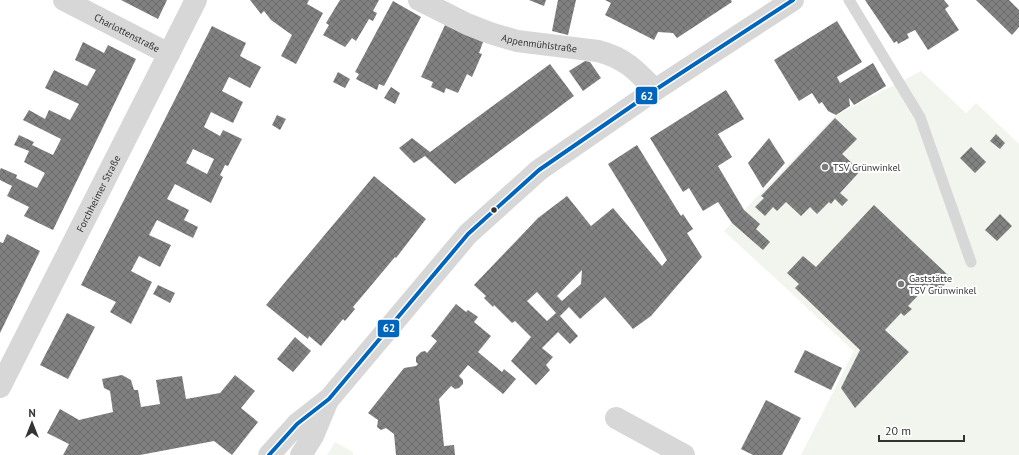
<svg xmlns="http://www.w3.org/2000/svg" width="1019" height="455" font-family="'PT Sans',sans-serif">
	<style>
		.grass { fill: #f1f5ed }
		.building { fill: url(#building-cross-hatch); fill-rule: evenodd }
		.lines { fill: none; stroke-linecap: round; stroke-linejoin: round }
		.service { stroke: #d7d7d7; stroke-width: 11 }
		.minor { stroke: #d7d7d7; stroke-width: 22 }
		.tertiary { stroke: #d7d7d7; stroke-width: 22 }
		.bus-1-casing { stroke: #fff; stroke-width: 7 }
		.bus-1 { stroke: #0065bd; stroke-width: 4 }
		.poi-dot { fill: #7a7a7a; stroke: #fff; stroke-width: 1.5 }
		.bus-dot { fill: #333; stroke: #fff; stroke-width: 1.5 }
		.labels { text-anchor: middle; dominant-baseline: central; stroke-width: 4; stroke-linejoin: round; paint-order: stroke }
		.street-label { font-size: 10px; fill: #333; stroke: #fff }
		.poi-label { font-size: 10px; fill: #333; stroke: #fff; text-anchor: start }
		.line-badge { stroke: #fff; stroke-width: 1.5 }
		.badge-label { font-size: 11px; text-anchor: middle; font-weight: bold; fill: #fff }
	</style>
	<defs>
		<pattern id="building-cross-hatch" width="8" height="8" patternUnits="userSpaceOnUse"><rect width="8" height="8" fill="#818181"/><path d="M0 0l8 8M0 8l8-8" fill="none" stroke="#6a6a6a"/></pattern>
	</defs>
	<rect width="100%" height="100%" fill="#fff"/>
	<path class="grass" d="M921 71 966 113 976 103 1019 144V455H801L854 351 724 231 835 116Z
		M335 442 353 452V455H327Z"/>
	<path class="building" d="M121 0H167L158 19Z
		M250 0H309L307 4 323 13 296 64 281 56 292 35 271 20 264 11 261 14Z
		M340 0H379L373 11 377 13 373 21 369 19 356 41 352 38 345 47 323 35 329 25 326 23Z
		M529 0H546L544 6Z
		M558 0H576L568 35 552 31Z
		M605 0H731L732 2 677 38 673 33 658 32 654 40 605 15 611 3Z
		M865 0H944L949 6 945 9 959 30 928 50 915 30 907 34 909 38 898 44 897 41 894 43Z
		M976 0H1009L1019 10V27L1012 35Z
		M393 1 421 17 384 86 379 84 377 90 356 79 359 74 355 72Z
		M837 21 862 62 837 77 840 83 873 63 886 86 854 105 849 98 850 106 836 115 828 111 822 102 819 104 812 93 799 101 774 60Z
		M445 25 483 42 479 53 482 54 472 77 467 74 458 93 446 88 444 93 431 87 433 82 421 77Z
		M212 26 246 43 240 56 261 67 250 88 229 77 222 91 243 102 233 123 211 112 204 127 220 136 223 130 242 139 228 166 225 165 220 175 223 177 211 203 175 184 167 199 189 210 184 220 198 227 193 238 157 220 149 235 171 245 160 267 139 256 131 271 152 282 131 324 110 312 116 302 81 285ZM193 149 214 159 207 174 186 163Z
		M83 42 104 53 108 45 136 59 53 230 24 216 29 207 7 196 12 186 0 180V170L1 168 17 175 16 178 37 188 45 173 24 162 29 151 14 145 19 135 34 142 32 145 53 155 61 139 23 120 29 110 45 119 49 110 70 120 79 104 45 88 54 70 87 86 96 70 75 60Z
		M585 61 590 62 601 78 583 91 569 71Z
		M550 64 574 96 455 184 425 156 414 163 399 148 412 138 430 152Z
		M338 72 350 79 345 88 333 82Z
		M391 87 400 93 395 104 384 98Z
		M726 90 744 119 718 134 732 157 718 166 744 210 760 224 756 229 770 242 763 250 732 223 718 202 703 211 689 188 683 192 650 138Z
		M277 115 286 119 280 130 272 125Z
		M835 118 857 139 842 154 855 166 858 164 863 168 840 193 848 200 842 206 835 199 831 204 829 202 817 214 810 207 801 216 786 202 777 211 773 207 765 216 755 207 764 198 761 196Z
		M996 134 1005 143 1000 149 990 141Z
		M769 138 785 163 763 188 748 163Z
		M637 145 681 216 683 214 693 229 687 233 702 257 651 316 633 329 605 297 580 319 569 307 560 316 578 336 570 344 558 332 542 348 553 357 546 365 550 370 536 385 511 361 531 337 515 321 512 323 494 305 493 307 484 298 486 296 474 285 538 218 567 196 591 226 613 208 662 266 667 260 608 164ZM582 270 581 284 562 301 557 296ZM537 292 556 313 547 321 527 301Z
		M971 147 986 162 975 173 960 158Z
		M374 176 426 219 396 258 395 257 353 307 355 309 345 321 343 319 321 346 309 336 308 339 266 305Z
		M874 205 951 278 937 292 929 284 908 306 912 309 904 316 901 313 885 330 909 352 855 408 841 388 860 350 795 288 799 284 787 273 803 256 816 267Z
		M1000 214 1012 226 997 241 985 230Z
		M7 234 40 251 0 333V242L3 243Z
		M158 285 175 293 170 303 153 294Z
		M456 304 466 312 468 310 478 317 474 322 491 336 478 352 502 372 504 369 516 379 503 394 468 365 459 376 463 380V384L459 388 455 389 451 386 439 399 444 446 454 445 455 455H396L394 434 386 428 381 430 377 427 378 420 368 413 404 368 416 366 418 364 416 362V357L421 352 425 351 427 353 437 341 431 336Z
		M67 313 95 327 68 379 40 365Z
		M295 337 311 351 293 372 277 359Z
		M805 350 842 368 831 390 794 372Z
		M122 375 131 380 134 390H138L141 407 160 404 156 380 182 376 186 399 220 393 235 375 255 391 241 408 258 422 232 455 214 441 140 455H63L69 444 47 433 60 409 79 420 113 412 110 391 104 388 102 379Z
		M766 400 801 418 782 455H753L741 449Z"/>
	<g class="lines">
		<path class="service" d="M849 0 920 117 971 262"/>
		<g class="minor">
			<path id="s1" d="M64 0 169 54"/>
			<path id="s2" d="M419 0 467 24 490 33 517 41 598 51C625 58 636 70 655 90"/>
			<path id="s3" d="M0 387 196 0"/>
			<path d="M616 418 684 455"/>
		</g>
		<path class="tertiary" d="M269 455 297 424 329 399 468 234 539 170 655 90 793 0
			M301 455 313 436 328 400"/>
		<g class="bus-1-casing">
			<path id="bus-1" d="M269 455 297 424 329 399 468 234 539 170 655 90 793 0"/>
		</g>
		<use href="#bus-1" class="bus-1"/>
	</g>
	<g class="poi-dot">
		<circle cx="825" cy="167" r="4"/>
		<circle cx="901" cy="284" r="4"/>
	</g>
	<circle class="bus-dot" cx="494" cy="210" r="3.5"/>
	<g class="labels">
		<g class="street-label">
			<text stroke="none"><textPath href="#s1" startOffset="71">Charlottenstraße</textPath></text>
			<text stroke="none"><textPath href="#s2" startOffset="129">Appenmühlstraße</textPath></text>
			<text stroke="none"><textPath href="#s3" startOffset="217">Forchheimer Straße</textPath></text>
		</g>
		<g class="poi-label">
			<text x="833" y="167">TSV Grünwinkel</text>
			<text x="909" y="278">Gaststätte<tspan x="909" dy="12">TSV Grünwinkel</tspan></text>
		</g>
	</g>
	<g class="line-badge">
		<rect x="635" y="86" width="23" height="19" rx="4" fill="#0065bd"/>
		<rect x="377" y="319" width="23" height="19" rx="4" fill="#0065bd"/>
	</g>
	<g class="badge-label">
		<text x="647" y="100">62</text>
		<text x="389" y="332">62</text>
	</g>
	<g transform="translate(32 423)" stroke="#ffffff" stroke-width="3" paint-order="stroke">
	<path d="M0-3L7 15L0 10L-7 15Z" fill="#333333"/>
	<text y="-6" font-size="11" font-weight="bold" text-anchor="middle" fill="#333333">N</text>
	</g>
	<path d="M879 435v6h85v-6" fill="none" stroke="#333333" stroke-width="2"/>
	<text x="885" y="435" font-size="12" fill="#333333" stroke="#ffffff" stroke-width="3" paint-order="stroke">20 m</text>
</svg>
